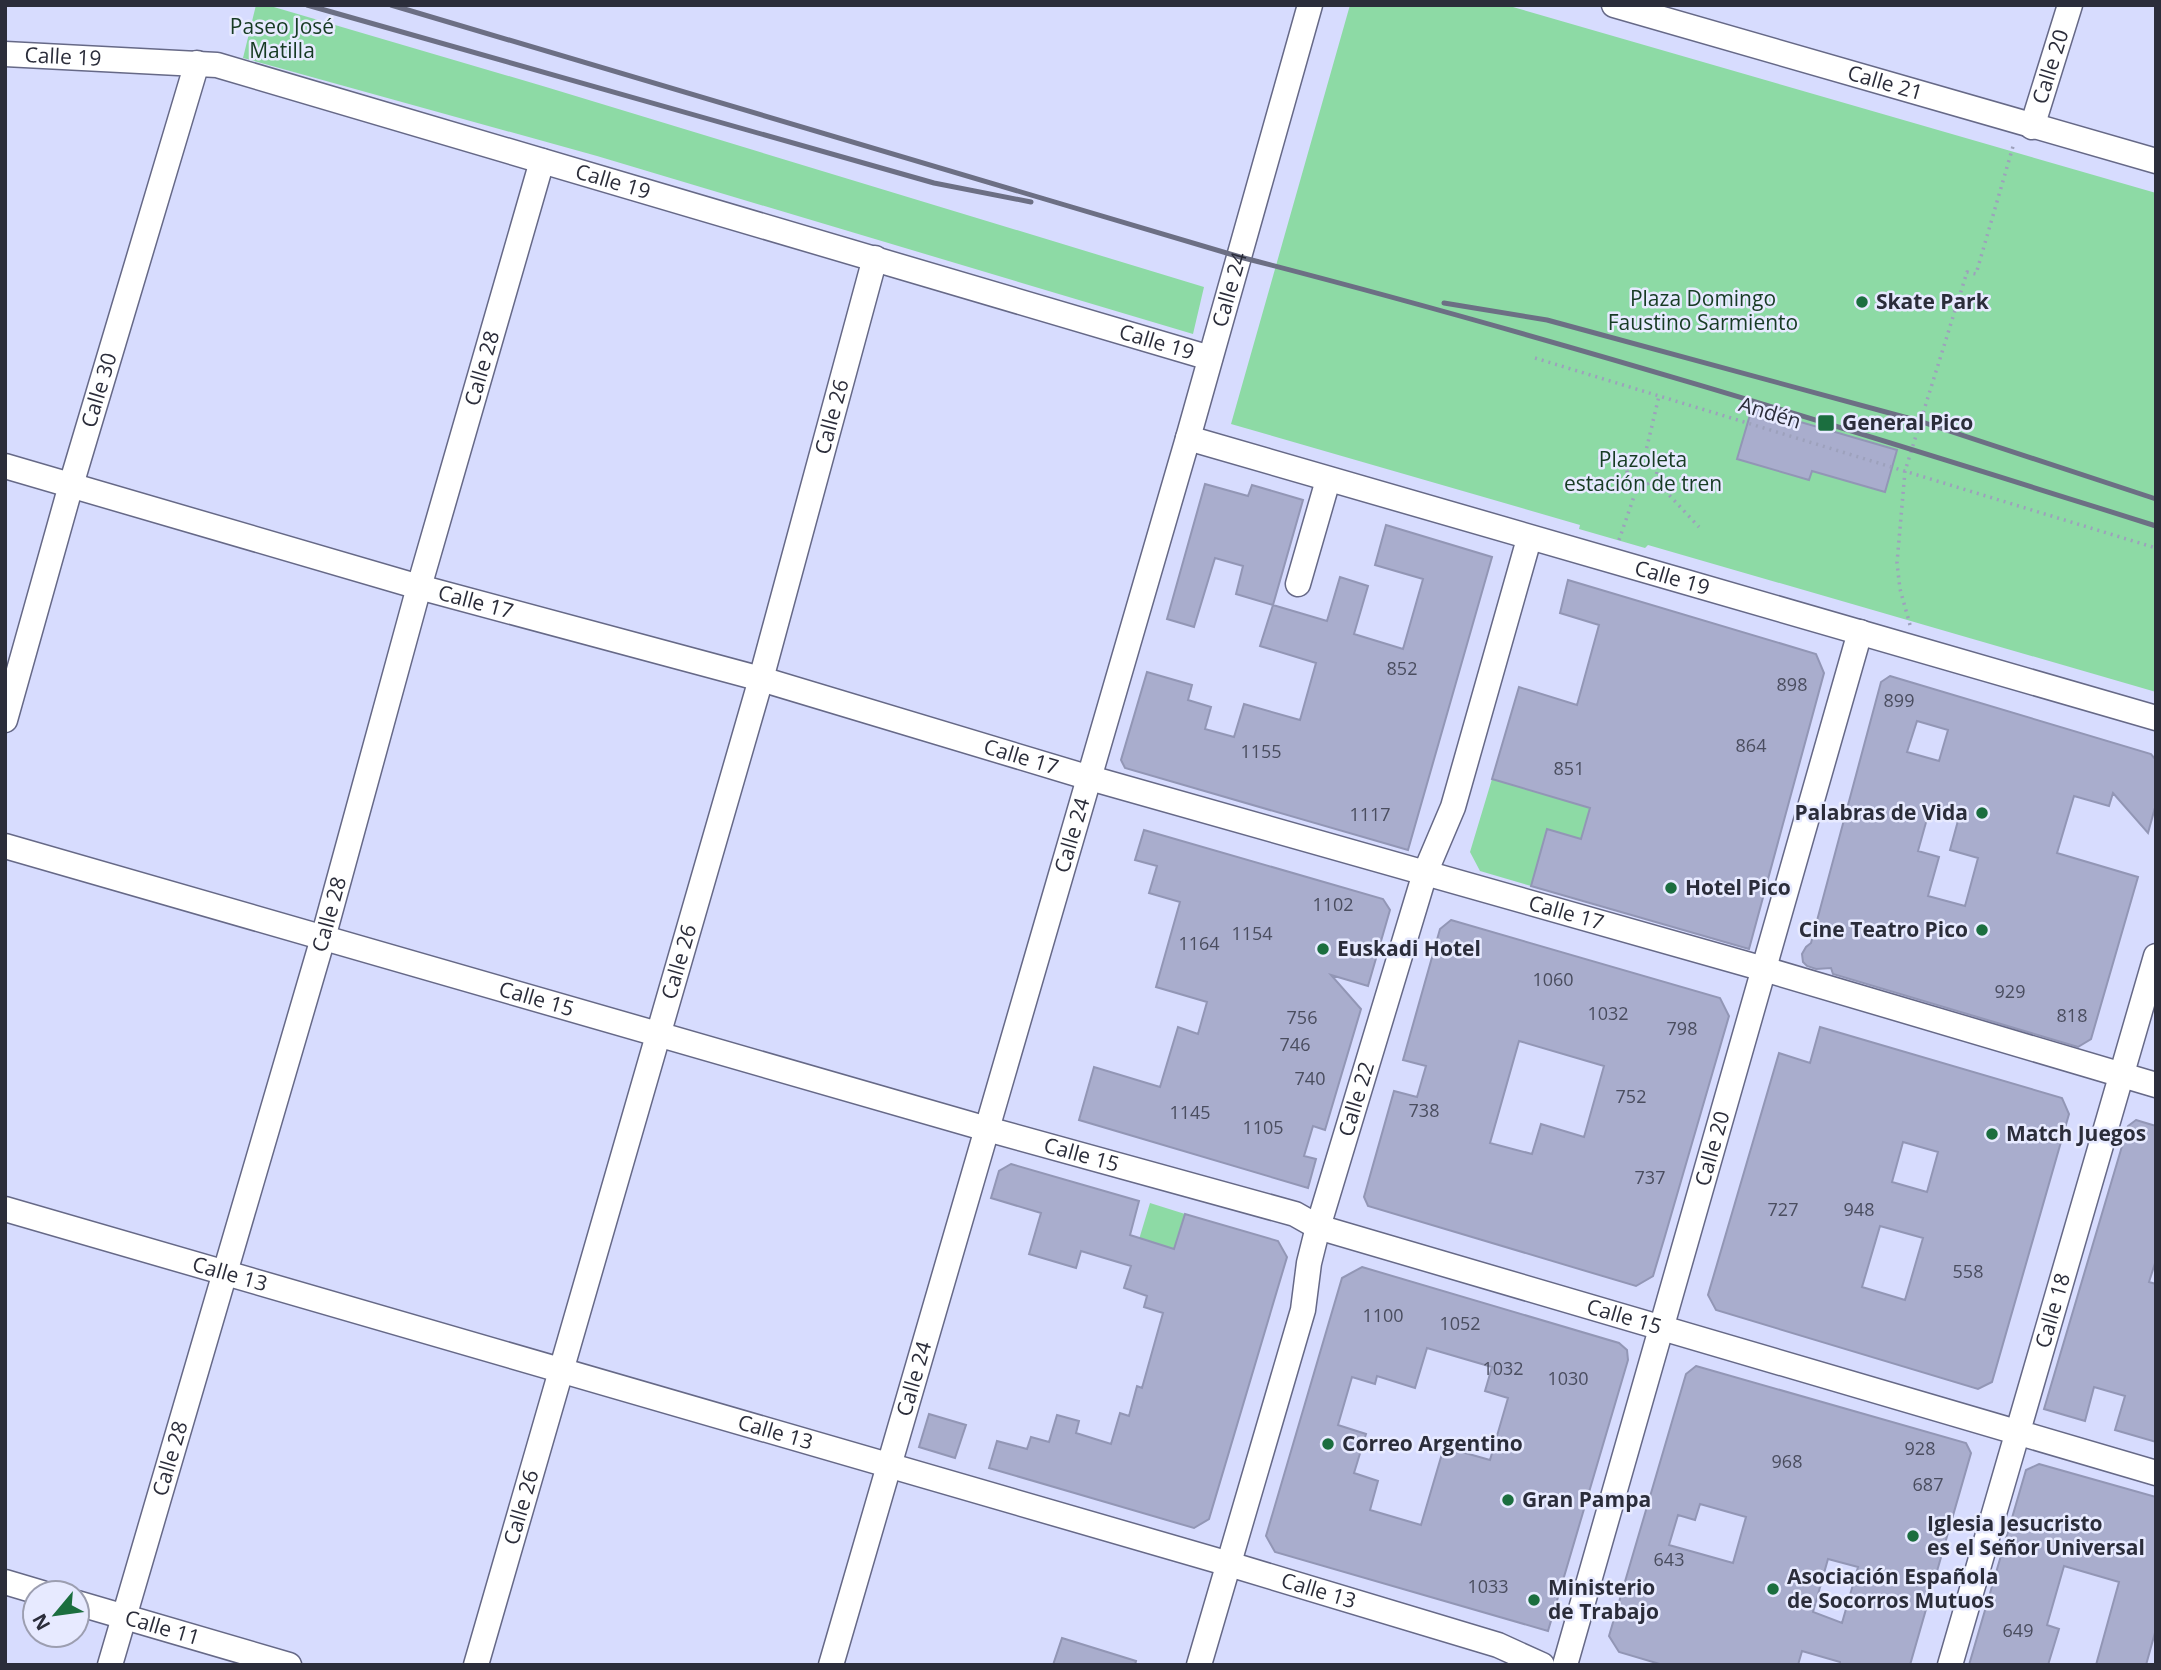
<svg xmlns="http://www.w3.org/2000/svg" width="2161" height="1670" viewBox="0 0 2161 1670" font-family="'Open Sans',sans-serif">
<rect width="100%" height="100%" fill="#d7dcfe"/>
<!-- green -->
<path fill="#8ddaa5" d="M 256,5 L 267,5 L 546,87 L 1204,287 L 1193,334 L 597,156 L 243,58 Z
M 1350,5 L 1506,5 L 2156,193 L 2156,692 L 1648,545 L 1645,548 L 1579,529 L 1580,525 L 1231,424 Z
M 1492,779 L 1590,808 L 1581,839 L 1547,829 L 1531,886 L 1480,871 L 1470,852 Z
M 1150,1203 L 1185,1214 L 1174,1249 L 1137,1246 Z"/>
<!-- building -->
<path fill="#a9adcd" stroke="#9296b5" stroke-width="2" fill-rule="evenodd" d="M 1752,408 L 1897,450 L 1885,492 L 1812,471 L 1809,480 L 1737,459 Z
M 1205,484 L 1248,496 L 1252,485 L 1303,500 L 1273,605 L 1236,594 L 1243,566 L 1215,558 L 1194,627 L 1167,619 Z
M 1386,525 L 1492,557 L 1408,850 L 1125,768 L 1121,760 L 1147,672 L 1192,685 L 1188,700 L 1211,707 L 1205,729 L 1234,737 L 1244,704 L 1300,720 L 1316,663 L 1260,646 L 1273,605 L 1327,621 L 1340,577 L 1368,586 L 1354,634 L 1403,649 L 1423,579 L 1375,565 Z
M 1568,580 L 1816,654 L 1824,673 L 1749,949 L 1531,886 L 1547,829 L 1581,839 L 1590,808 L 1492,779 L 1519,687 L 1577,705 L 1599,625 L 1560,613 Z
M 1890,676 L 2151,754 L 2156,760 L 2156,804 L 2148,833 L 2113,793 L 2109,806 L 2074,796 L 2057,853 L 2138,877 L 2091,1039 L 2078,1047 L 1833,974 L 1831,968 L 1816,969 L 1807,966 L 1803,962 L 1802,954 L 1806,947 L 1811,943 L 1881,682 ZM 1917,721 L 1948,730 L 1939,761 L 1907,752 ZM 1930,808 L 1959,817 L 1950,850 L 1978,858 L 1965,906 L 1928,896 L 1939,857 L 1918,851 Z
M 1144,830 L 1383,899 L 1390,910 L 1368,986 L 1331,975 L 1361,1009 L 1325,1130 L 1313,1126 L 1304,1156 L 1316,1159 L 1308,1188 L 1079,1120 L 1094,1067 L 1160,1087 L 1178,1027 L 1198,1034 L 1207,1002 L 1156,987 L 1180,902 L 1149,893 L 1157,866 L 1135,860 Z
M 1451,920 L 1720,998 L 1729,1016 L 1665,1236 L 1653,1276 L 1636,1286 L 1368,1206 L 1364,1197 L 1394,1091 L 1417,1097 L 1426,1066 L 1403,1060 L 1440,929 ZM 1519,1041 L 1604,1066 L 1584,1137 L 1541,1124 L 1532,1154 L 1490,1143 Z
M 1820,1027 L 2062,1098 L 2069,1114 L 1992,1382 L 1978,1389 L 1716,1310 L 1708,1295 L 1779,1053 L 1810,1063 ZM 1903,1142 L 1938,1152 L 1927,1192 L 1892,1182 ZM 1880,1226 L 1923,1238 L 1905,1300 L 1862,1287 Z
M 2136,1120 L 2156,1126 L 2156,1260 L 2149,1282 L 2156,1284 L 2156,1442 L 2115,1430 L 2125,1396 L 2094,1387 L 2085,1421 L 2044,1409 L 2128,1126 Z
M 1011,1164 L 1139,1201 L 1130,1235 L 1174,1249 L 1185,1214 L 1278,1241 L 1287,1257 L 1209,1519 L 1194,1528 L 989,1468 L 997,1441 L 1027,1449 L 1031,1437 L 1049,1442 L 1057,1415 L 1079,1421 L 1076,1433 L 1111,1444 L 1120,1413 L 1129,1416 L 1137,1386 L 1142,1388 L 1163,1313 L 1144,1307 L 1147,1296 L 1124,1288 L 1131,1266 L 1081,1251 L 1076,1268 L 1029,1254 L 1041,1213 L 991,1198 L 999,1171 Z
M 1362,1267 L 1619,1343 L 1627,1350 L 1628,1360 L 1548,1631 L 1275,1552 L 1266,1536 L 1342,1278 ZM 1427,1348 L 1492,1367 L 1485,1391 L 1508,1398 L 1490,1460 L 1444,1447 L 1421,1525 L 1370,1510 L 1378,1481 L 1354,1473 L 1366,1434 L 1338,1425 L 1352,1377 L 1375,1384 L 1377,1376 L 1415,1388 Z
M 1696,1366 L 1966,1443 L 1971,1453 L 1910,1665 L 1840,1665 L 1840,1662 L 1802,1651 L 1798,1665 L 1663,1665 L 1619,1652 L 1609,1636 L 1686,1374 ZM 1700,1504 L 1746,1517 L 1733,1563 L 1669,1545 L 1678,1515 L 1695,1520 ZM 1828,1559 L 1858,1567 L 1842,1623 L 1813,1612 Z
M 929,1414 L 966,1425 L 955,1458 L 919,1447 Z
M 2039,1464 L 2156,1497 L 2156,1629 L 2146,1665 L 2096,1665 L 2119,1582 L 2064,1566 L 2047,1625 L 2059,1629 L 2048,1665 L 1969,1665 L 2026,1470 Z
M 1062,1638 L 1136,1661 L 1135,1665 L 1053,1665 Z"/>
<g fill="none" stroke-linecap="round" stroke-linejoin="round">
<defs>
<g id="minor">
<path id="s1" d="M 1614,5 L 2156,161"/>
<path id="s2" d="M 5,54 L 217,65 L 1210,358"/>
<path id="s3" d="M 2032,127 L 2070,5"/>
<path id="s4" d="M 1188,438 C 1510,533 1834,623 2156,718"/>
<path id="s5" d="M 5,466 L 419,587 L 761,679 L 1090,778 L 1764,969 L 2156,1085"/>
<path d="M 1298,584 L 1328,480"/>
<path id="s6" d="M 5,720 L 71,485 L 197,63"/>
<path id="s7" d="M 5,846 L 987,1129 L 1295,1214 L 1318,1227 L 2156,1473"/>
<path id="s8" d="M 5,1209 L 1229,1564 L 1498,1645 L 1542,1665"/>
<path d="M 5,1582 L 42,1593"/>
<path id="s9" d="M 77,1603 L 289,1665"/>
<path id="s10" d="M 110,1665 L 323,938 L 419,587 L 542,161"/>
<path id="s11" d="M 476,1665 L 761,679 L 875,258"/>
<path id="s12" d="M 831,1665 L 1188,438 L 1310,5"/>
<path id="s13" d="M 1199,1665 L 1303,1310 L 1309,1263 L 1318,1227 L 1425,873 L 1453,807 L 1529,539"/>
<path id="s14" d="M 1565,1665 L 1860,632"/>
<path id="s15" d="M 1950,1665 L 2156,956"/>
</g>
</defs>
<!-- minor casing -->
<use href="#minor" stroke="#666987" stroke-width="27"/>
<!-- path -->
<path stroke="#9da1bc" stroke-width="3.5" stroke-dasharray="2 5" stroke-linecap="butt" d="M 1535,358 L 2156,548
M 1645,455 L 1659,396
M1627 470a15 15 0 1 1 30 0a15 15 0 1 1-30 0Z
M 1598,457 L 1628,464
M 1655,480 L 1699,527
M 1619,540 L 1638,485
M 1910,625 L 1900,589 L 1897,563 L 1905,471 L 1967,272 L 1976,274 L 2014,143"/>
<!-- minor -->
<use href="#minor" stroke="#fff" stroke-width="24"/>
<!-- rail -->
<path stroke="#6c6f84" stroke-width="5" d="M 307,5 L 934,183 L 1031,202
M 391,5 L 1240,257 C 1548,336 1852,430 2156,526
M 1444,303 L 1547,320 L 1919,421 L 2156,499"/>
</g>
<!-- markers -->
<g fill="#1b6e3f" stroke="#e7eaff" stroke-width="2.5">
<circle cx="1862" cy="302" r="7"/>
<rect x="1817" y="414" width="18" height="18" rx="3.5"/>
<circle cx="1982" cy="813" r="7"/>
<circle cx="1671" cy="888" r="7"/>
<circle cx="1982" cy="930" r="7"/>
<circle cx="1323" cy="949" r="7"/>
<circle cx="1992" cy="1134" r="7"/>
<circle cx="1328" cy="1444" r="7"/>
<circle cx="1508" cy="1500" r="7"/>
<circle cx="1913" cy="1536" r="7"/>
<circle cx="1773" cy="1589" r="7"/>
<circle cx="1534" cy="1600" r="7"/>
</g>
<g text-anchor="middle" stroke-width="5" stroke-linejoin="round" paint-order="stroke">
<!-- number labels -->
<g font-size="18" fill="#4a4d5f">
<text x="1402" y="675">852</text>
<text x="1792" y="691">898</text>
<text x="1899" y="707">899</text>
<text x="1751" y="752">864</text>
<text x="1261" y="758">1155</text>
<text x="1569" y="775">851</text>
<text x="1370" y="821">1117</text>
<text x="1333" y="911">1102</text>
<text x="1252" y="940">1154</text>
<text x="1199" y="950">1164</text>
<text x="1553" y="986">1060</text>
<text x="2010" y="998">929</text>
<text x="1608" y="1020">1032</text>
<text x="2072" y="1022">818</text>
<text x="1302" y="1024">756</text>
<text x="1682" y="1035">798</text>
<text x="1295" y="1051">746</text>
<text x="1310" y="1085">740</text>
<text x="1631" y="1103">752</text>
<text x="1424" y="1117">738</text>
<text x="1190" y="1119">1145</text>
<text x="1263" y="1134">1105</text>
<text x="1650" y="1184">737</text>
<text x="1783" y="1216">727</text>
<text x="1859" y="1216">948</text>
<text x="1968" y="1278">558</text>
<text x="1383" y="1322">1100</text>
<text x="1460" y="1330">1052</text>
<text x="1503" y="1375">1032</text>
<text x="1568" y="1385">1030</text>
<text x="1920" y="1455">928</text>
<text x="1787" y="1468">968</text>
<text x="1928" y="1491">687</text>
<text x="1669" y="1566">643</text>
<text x="1488" y="1593">1033</text>
<text x="2018" y="1637">649</text>
</g>
<!-- park labels -->
<g font-size="21" fill="#173b24" stroke="#e7eaff">
<text x="282" y="34">Paseo José<tspan x="282" dy="24">Matilla</tspan></text>
<text x="1703" y="306">Plaza Domingo<tspan x="1703" dy="24">Faustino Sarmiento</tspan></text>
<text x="1643" y="467">Plazoleta<tspan x="1643" dy="24">estación de tren</tspan></text>
</g>
<!-- street labels -->
<g font-size="21" fill="#2b2d3a" stroke="#e7eaff">
<text dy="7" stroke="none"><textPath href="#s2" startOffset="58">Calle 19</textPath></text>
<text dy="7" stroke="none"><textPath href="#s3" startOffset="63">Calle 20</textPath></text>
<text dy="7" stroke="none"><textPath href="#s1" startOffset="282">Calle 21</textPath></text>
<text dy="7" stroke="none"><textPath href="#s2" startOffset="625">Calle 19</textPath></text>
<text dy="7" stroke="none"><textPath href="#s12" startOffset="1432">Calle 24</textPath></text>
<text dy="7" stroke="none"><textPath href="#s2" startOffset="1192">Calle 19</textPath></text>
<text dy="7" stroke="none"><textPath href="#s10" startOffset="1349">Calle 28</textPath></text>
<text dy="7" stroke="none"><textPath href="#s6" startOffset="343">Calle 30</textPath></text>
<text transform="translate(1770 413) rotate(17)" y="7">Andén</text>
<text dy="7" stroke="none"><textPath href="#s11" startOffset="1298">Calle 26</textPath></text>
<text dy="7" stroke="none"><textPath href="#s4" startOffset="504">Calle 19</textPath></text>
<text dy="7" stroke="none"><textPath href="#s5" startOffset="490">Calle 17</textPath></text>
<text dy="7" stroke="none"><textPath href="#s5" startOffset="1057">Calle 17</textPath></text>
<text dy="7" stroke="none"><textPath href="#s12" startOffset="864">Calle 24</textPath></text>
<text dy="7" stroke="none"><textPath href="#s5" startOffset="1624">Calle 17</textPath></text>
<text dy="7" stroke="none"><textPath href="#s10" startOffset="782">Calle 28</textPath></text>
<text dy="7" stroke="none"><textPath href="#s11" startOffset="732">Calle 26</textPath></text>
<text dy="7" stroke="none"><textPath href="#s7" startOffset="553">Calle 15</textPath></text>
<text dy="7" stroke="none"><textPath href="#s13" startOffset="588">Calle 22</textPath></text>
<text dy="7" stroke="none"><textPath href="#s14" startOffset="537">Calle 20</textPath></text>
<text dy="7" stroke="none"><textPath href="#s7" startOffset="1120">Calle 15</textPath></text>
<text dy="7" stroke="none"><textPath href="#s8" startOffset="234">Calle 13</textPath></text>
<text dy="7" stroke="none"><textPath href="#s15" startOffset="369">Calle 18</textPath></text>
<text dy="7" stroke="none"><textPath href="#s7" startOffset="1687">Calle 15</textPath></text>
<text dy="7" stroke="none"><textPath href="#s12" startOffset="298">Calle 24</textPath></text>
<text dy="7" stroke="none"><textPath href="#s8" startOffset="802">Calle 13</textPath></text>
<text dy="7" stroke="none"><textPath href="#s10" startOffset="215">Calle 28</textPath></text>
<text dy="7" stroke="none"><textPath href="#s11" startOffset="164">Calle 26</textPath></text>
<text dy="7" stroke="none"><textPath href="#s8" startOffset="1368">Calle 13</textPath></text>
<text dy="7" stroke="none"><textPath href="#s9" startOffset="89">Calle 11</textPath></text>
</g>
<!-- poi labels -->
<g font-size="21" font-weight="bold" fill="#2b2d3a" stroke="#e7eaff" text-anchor="start">
<text x="1876" y="309">Skate Park</text>
<text x="1842" y="430">General Pico</text>
<text x="1968" y="820" text-anchor="end">Palabras de Vida</text>
<text x="1685" y="895">Hotel Pico</text>
<text x="1968" y="937" text-anchor="end">Cine Teatro Pico</text>
<text x="1337" y="956">Euskadi Hotel</text>
<text x="2006" y="1141">Match Juegos</text>
<text x="1342" y="1451">Correo Argentino</text>
<text x="1522" y="1507">Gran Pampa</text>
<text x="1927" y="1531">Iglesia Jesucristo<tspan x="1927" dy="24">es el Señor Universal</tspan></text>
<text x="1787" y="1584">Asociación Española<tspan x="1787" dy="24">de Socorros Mutuos</tspan></text>
<text x="1548" y="1595">Ministerio<tspan x="1548" dy="24">de Trabajo</tspan></text>
</g>
</g>
<!-- border -->
<rect width="2161" height="1670" fill="none" stroke="#2b2d3a" stroke-width="14"/>
<!-- north arrow -->
<g transform="translate(56 1614) rotate(241)"><circle r="33" fill="#e7eaff" stroke="#9c9eb0" stroke-width="2"/>
<path d="M0-5L12 26L0 18L-12 26Z" fill="#1b6e3f"/>
<text y="-10" font-size="19" font-weight="bold" text-anchor="middle" fill="#2b2d3a">N</text>
</g>
</svg>
